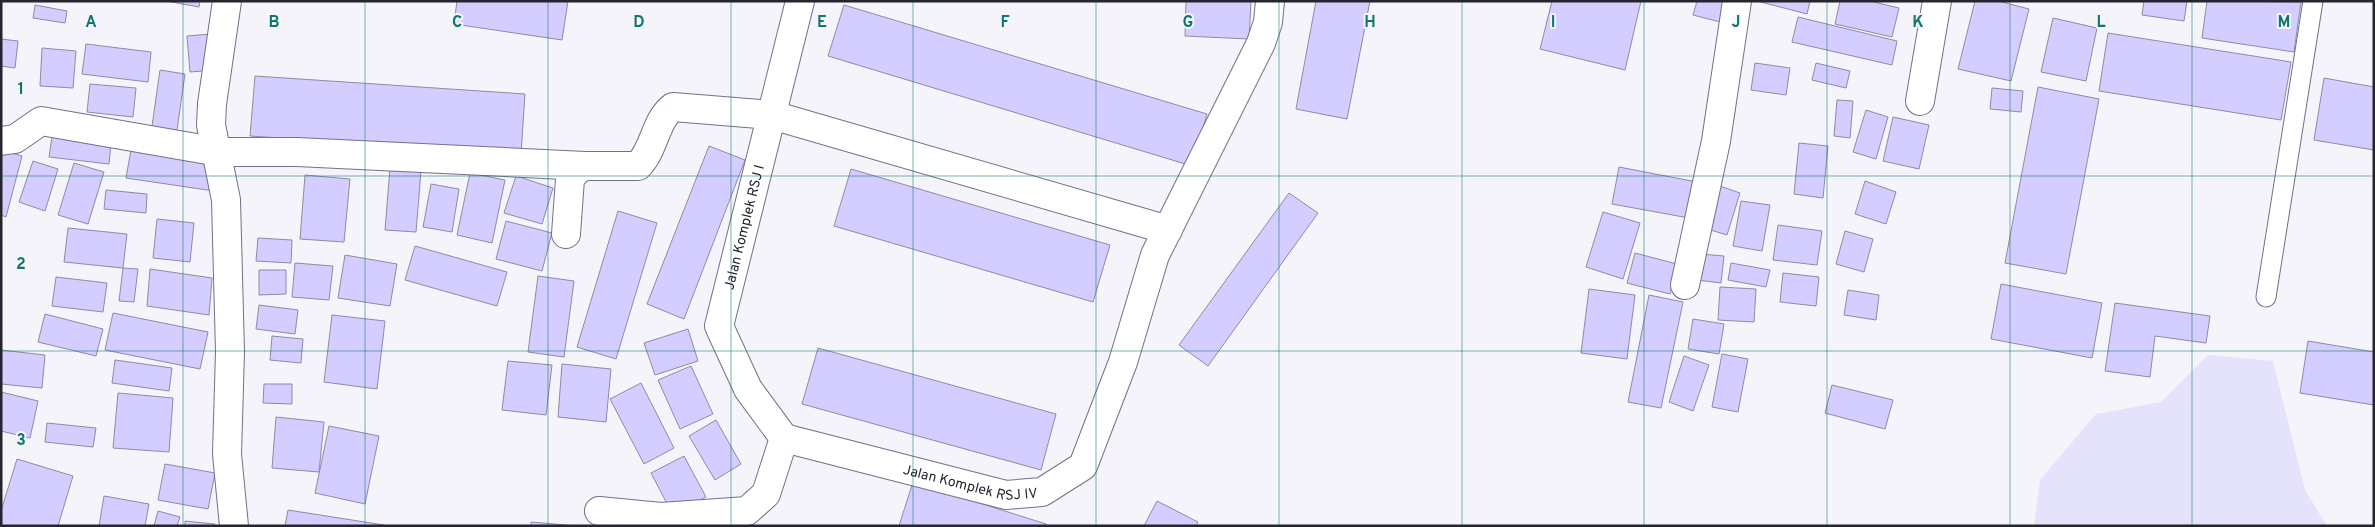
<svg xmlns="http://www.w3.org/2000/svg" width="2375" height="527" viewBox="0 0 2375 527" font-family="Overpass,sans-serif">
<rect width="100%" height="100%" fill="#f5f4fa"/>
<!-- green -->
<path fill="#e5e2fc" d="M 2208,355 L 2273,361 L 2305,490 L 2327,526 L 2034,526 L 2040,480 L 2096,414 L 2161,402 Z"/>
<!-- building -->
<path fill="#d4cdff" stroke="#8e8aa6" d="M 166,1 L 200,1 L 199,7 Z
M 457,1 L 568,1 L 562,40 L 454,24 Z
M 1186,1 L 1251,1 L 1249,39 L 1185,36 Z
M 1316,1 L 1370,1 L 1347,119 L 1296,109 Z
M 1552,1 L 1641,1 L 1625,70 L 1540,49 Z
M 1697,1 L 1734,1 L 1728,24 L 1693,15 Z
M 1757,1 L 1810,1 L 1807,14 Z
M 1840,1 L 1870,1 L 1899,8 L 1892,37 L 1835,24 Z
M 1975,1 L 1998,1 L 2029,9 L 2011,81 L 1958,69 Z
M 2144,1 L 2187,1 L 2184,21 L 2142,15 Z
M 2207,1 L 2301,2 L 2294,52 L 2202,38 Z
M 35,5 L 67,11 L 65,23 L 33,18 Z
M 844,5 L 1207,114 L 1192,166 L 828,56 Z
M 1798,17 L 1897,41 L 1892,65 L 1792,42 Z
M 2053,18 L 2097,28 L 2086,81 L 2041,72 Z
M 2108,33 L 2291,62 L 2281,120 L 2099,91 Z
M 211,34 L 214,70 L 190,72 L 187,36 Z
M 1,39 L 18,41 L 15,68 L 1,66 Z
M 86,44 L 151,52 L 148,82 L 82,74 Z
M 42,48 L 76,51 L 73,88 L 40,86 Z
M 1755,63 L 1790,68 L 1786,95 L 1751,90 Z
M 1816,63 L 1850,71 L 1846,88 L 1812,80 Z
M 160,70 L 185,74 L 176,137 L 151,133 Z
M 255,76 L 525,94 L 521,154 L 250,136 Z
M 2324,78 L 2374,87 L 2374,150 L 2314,140 Z
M 90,84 L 136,88 L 133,117 L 87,112 Z
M 2038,87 L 2099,99 L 2066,274 L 2005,263 Z
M 1992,88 L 2023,91 L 2021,112 L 1990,109 Z
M 1837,100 L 1853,101 L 1850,138 L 1834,136 Z
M 1866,110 L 1888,117 L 1876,159 L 1853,152 Z
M 1893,117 L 1929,125 L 1919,169 L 1883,161 Z
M 52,137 L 111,143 L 109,164 L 49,157 Z
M 1799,143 L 1828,146 L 1823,198 L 1794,194 Z
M 132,144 L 219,157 L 214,191 L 126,178 Z
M 709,146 L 745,160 L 684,319 L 647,304 Z
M 1,150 L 22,156 L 6,217 L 1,215 Z
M 33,161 L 58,169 L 45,211 L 19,202 Z
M 74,163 L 104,172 L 88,224 L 58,215 Z
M 1619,167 L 1697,182 L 1689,218 L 1612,204 Z
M 390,168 L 421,171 L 416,232 L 385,230 Z
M 851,169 L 1110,245 L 1093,302 L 834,226 Z
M 470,173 L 505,180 L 492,243 L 457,235 Z
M 305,175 L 350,179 L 344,242 L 300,239 Z
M 516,176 L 553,188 L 542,224 L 504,213 Z
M 1865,181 L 1896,192 L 1886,224 L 1855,214 Z
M 431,184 L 459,189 L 452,232 L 423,227 Z
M 1717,185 L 1740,193 L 1727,235 L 1704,228 Z
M 106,190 L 147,194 L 146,213 L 104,209 Z
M 1289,193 L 1318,213 L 1208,366 L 1179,345 Z
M 1741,201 L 1770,205 L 1762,251 L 1733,246 Z
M 618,211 L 657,223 L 616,359 L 577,347 Z
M 1603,212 L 1640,223 L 1623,279 L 1586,267 Z
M 157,219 L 194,223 L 190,262 L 153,258 Z
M 506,221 L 552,233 L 542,271 L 496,259 Z
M 1778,225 L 1822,231 L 1817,265 L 1773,260 Z
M 68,228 L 127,234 L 123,268 L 64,262 Z
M 1845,231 L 1873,239 L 1864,272 L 1836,264 Z
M 258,238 L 292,240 L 291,263 L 256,261 Z
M 415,246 L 507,272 L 497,306 L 405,280 Z
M 1635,253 L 1677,264 L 1670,294 L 1627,283 Z
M 1700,254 L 1724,256 L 1721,283 L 1697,280 Z
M 345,255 L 397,264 L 390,306 L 338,298 Z
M 295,263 L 333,266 L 329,300 L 292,297 Z
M 1731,263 L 1770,270 L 1766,287 L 1728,280 Z
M 123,268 L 138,269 L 134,302 L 119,301 Z
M 150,269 L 212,278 L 209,315 L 147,306 Z
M 259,270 L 286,270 L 286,294 L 259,295 Z
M 1783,273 L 1819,277 L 1816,306 L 1780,302 Z
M 538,276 L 574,281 L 564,357 L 528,352 Z
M 56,277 L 107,283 L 103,312 L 52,306 Z
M 2001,284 L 2102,303 L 2092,358 L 1991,339 Z
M 1720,287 L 1756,289 L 1754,322 L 1718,320 Z
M 1589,289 L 1635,295 L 1627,359 L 1581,353 Z
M 1848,290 L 1879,295 L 1876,320 L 1844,315 Z
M 1649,295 L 1683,302 L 1661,408 L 1628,402 Z
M 2115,303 L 2210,316 L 2206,343 L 2155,336 L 2150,377 L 2105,371 Z
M 259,305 L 298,310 L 295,334 L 256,329 Z
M 113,313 L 208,332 L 200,369 L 105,350 Z
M 45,314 L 103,329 L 96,356 L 38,342 Z
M 332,315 L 385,321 L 377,389 L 324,382 Z
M 1693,319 L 1724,324 L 1719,354 L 1688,349 Z
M 688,329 L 698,361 L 655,375 L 644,343 Z
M 272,336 L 303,339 L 301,363 L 270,360 Z
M 2308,341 L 2374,352 L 2374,405 L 2300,393 Z
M 818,348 L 1056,414 L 1041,470 L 802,404 Z
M 1,350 L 45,355 L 42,388 L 1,384 Z
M 1722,354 L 1748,359 L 1738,412 L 1712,407 Z
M 1684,356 L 1709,365 L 1693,411 L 1669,402 Z
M 115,360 L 172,368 L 169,391 L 112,383 Z
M 508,361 L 552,365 L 546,415 L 502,410 Z
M 562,364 L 611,369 L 606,422 L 558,417 Z
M 691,366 L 713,414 L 680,429 L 658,380 Z
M 641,383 L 674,448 L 644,464 L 610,399 Z
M 264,384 L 292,384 L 292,404 L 263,403 Z
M 1832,385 L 1893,400 L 1885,429 L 1825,413 Z
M 1,392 L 38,401 L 30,438 L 1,431 Z
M 118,393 L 173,398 L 169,452 L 113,448 Z
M 276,417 L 324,422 L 319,472 L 272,468 Z
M 716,420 L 741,464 L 715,480 L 689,436 Z
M 47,423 L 96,428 L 93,447 L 45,442 Z
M 329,426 L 379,436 L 365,504 L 315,493 Z
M 684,456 L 706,497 L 673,515 L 651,473 Z
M 17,459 L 73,476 L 58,526 L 1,526 L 1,511 Z
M 165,464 L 215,473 L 208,509 L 158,500 Z
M 913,482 L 1046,524 L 1045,526 L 899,526 Z
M 104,496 L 149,504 L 145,526 L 99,526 Z
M 1157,501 L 1198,522 L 1196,526 L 1144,526 Z
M 288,510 L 384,525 L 384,526 L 285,526 Z
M 158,511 L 180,517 L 177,526 L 154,526 Z
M 185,521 L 215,524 L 214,526 L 185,526 Z
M 531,522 L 577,526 L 531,526 Z"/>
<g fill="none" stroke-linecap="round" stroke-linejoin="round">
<defs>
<path id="lane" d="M 2266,297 L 2313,1"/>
<g id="street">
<path d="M 227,1 L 212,104 L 211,125 L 226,200 L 230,352 L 227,454 L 234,526"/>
<path d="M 1920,101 L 1937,1"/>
<path d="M 1,141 L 15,139 L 41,121 L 219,152 L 297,152 L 585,166"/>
<path d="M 566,234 L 570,179 L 577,170 L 585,166 L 638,166 C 655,149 655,120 673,107 L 772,115 L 1168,230"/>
<path d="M 1685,285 L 1716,141 L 1737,1"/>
<path id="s1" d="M 784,438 L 1006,495 L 1042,492 L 1083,466 L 1123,362 L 1155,255 L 1261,43 L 1268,22 L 1270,1"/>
<path id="s2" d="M 784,438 L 748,389 L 719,326 L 800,1"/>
<path d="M 599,511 L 661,517 L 747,511 L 766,494 L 784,438"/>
</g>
</defs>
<!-- lane casing -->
<use href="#lane" stroke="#73708a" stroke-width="21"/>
<!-- street casing -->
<use href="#street" stroke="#73708a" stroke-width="30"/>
<!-- lane -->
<use href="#lane" stroke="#fff" stroke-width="19"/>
<!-- street -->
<use href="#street" stroke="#fff" stroke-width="28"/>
</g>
<!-- grid -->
<path fill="none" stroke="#0f766e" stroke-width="1" stroke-opacity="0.55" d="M 183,1 L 183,526M 365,1 L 365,526M 548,1 L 548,526M 731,1 L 731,526M 913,1 L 913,526M 1096,1 L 1096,526M 1279,1 L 1279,526M 1462,1 L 1462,526M 1644,1 L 1644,526M 1827,1 L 1827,526M 2010,1 L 2010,526M 2192,1 L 2192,526M 1,176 L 2374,176M 1,351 L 2374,351"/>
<g text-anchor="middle" stroke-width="4" stroke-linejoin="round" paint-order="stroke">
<!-- street labels -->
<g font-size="14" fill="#26242f" stroke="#f5f4fa">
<text dy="5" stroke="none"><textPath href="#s2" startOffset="232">Jalan Komplek RSJ I</textPath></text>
<text dy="5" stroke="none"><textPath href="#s1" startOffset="192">Jalan Komplek RSJ IV</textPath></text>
</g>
</g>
<g font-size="16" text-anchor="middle" font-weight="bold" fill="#0f766e" stroke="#f5f4fa" stroke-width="4" stroke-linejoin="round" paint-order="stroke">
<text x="91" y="27">A</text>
<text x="274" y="27">B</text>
<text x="457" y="27">C</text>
<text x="639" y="27">D</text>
<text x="822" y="27">E</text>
<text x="1005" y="27">F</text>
<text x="1188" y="27">G</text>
<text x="1370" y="27">H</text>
<text x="1553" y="27">I</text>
<text x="1736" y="27">J</text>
<text x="1918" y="27">K</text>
<text x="2101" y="27">L</text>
<text x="2284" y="27">M</text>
<text x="21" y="94">1</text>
<text x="21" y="269">2</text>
<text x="21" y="445">3</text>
</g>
<!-- border -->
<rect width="2375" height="527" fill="none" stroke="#26242f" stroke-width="5"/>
</svg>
